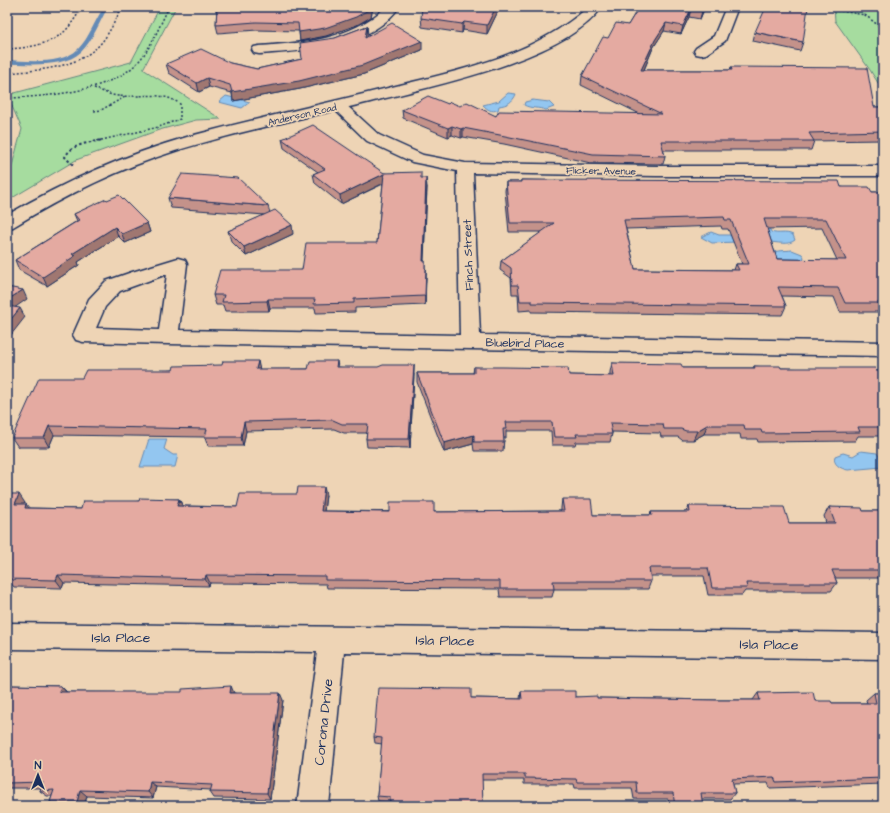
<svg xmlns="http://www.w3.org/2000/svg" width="890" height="813" viewBox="0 0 890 813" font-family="'Architects Daughter',sans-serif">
<rect width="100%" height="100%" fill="#eed4b5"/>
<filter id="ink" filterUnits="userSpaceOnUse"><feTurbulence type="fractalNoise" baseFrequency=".025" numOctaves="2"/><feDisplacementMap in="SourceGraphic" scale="8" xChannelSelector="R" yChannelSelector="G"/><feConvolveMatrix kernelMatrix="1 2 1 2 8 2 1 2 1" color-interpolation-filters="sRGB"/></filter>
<g filter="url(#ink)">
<!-- green -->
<path fill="#a6dc9f" stroke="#60867e" d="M 160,7 L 176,7 L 143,69 L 221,119 L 196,120 L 159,130 L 76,160 L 7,201 L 7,184 L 22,129 L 11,104 L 7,103 L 7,95 L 131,62 Z
M 834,7 L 883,7 L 883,91 L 870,70 L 835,21 Z"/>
<!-- water -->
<path fill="#93c6f0" stroke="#638ab6" d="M 508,93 L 516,94 C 513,102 507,105 499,106 L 498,110 C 491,112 488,110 483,105 L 499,101 Z
M 226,96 L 250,102 L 242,108 L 219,102 Z
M 533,100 L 549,102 L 554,107 L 546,110 C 538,107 531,109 524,105 L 525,102 Z
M 764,228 L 769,228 L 771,232 C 779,235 785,231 793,235 L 795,240 C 788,246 777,242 768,242 Z
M 711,232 L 719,235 L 732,235 L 737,242 L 712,243 L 701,237 Z
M 792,250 L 802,254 L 804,257 L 802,262 L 771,260 L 772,253 C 776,250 786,251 792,250 Z
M 149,439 L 167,439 L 164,449 L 173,455 L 178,455 L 175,467 L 140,467 Z
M 861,451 L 877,453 L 883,463 L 882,467 L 848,470 C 841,469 832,464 835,456 L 843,453 L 853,456 Z
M 532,802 L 598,803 L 598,806 L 533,806 Z"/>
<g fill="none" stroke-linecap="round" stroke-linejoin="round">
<!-- stream -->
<path fill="#638ab6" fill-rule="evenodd" d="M 104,7 L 108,7 C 100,21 93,40 81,52 C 64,68 29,64 7,64 L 7,60 C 28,61 62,65 78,49 C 89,38 95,20 104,7 Z"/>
<defs>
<path id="street" d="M 386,7 L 399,7 C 371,48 304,51 259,54 L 254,53 L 252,50 L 254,47 L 259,46 C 305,43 350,40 386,7 Z
M 726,7 L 738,7 L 725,41 L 706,54 L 701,55 L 696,54 L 694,51 L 696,48 L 714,36 Z
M 339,101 L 344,103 L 379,135 L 423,155 L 465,163 L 656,166 L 883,166 L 882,176 L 656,176 L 473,173 L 480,335 L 883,342 L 883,356 L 168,344 L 83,342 L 76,340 L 73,335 L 89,299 L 106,281 L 132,272 L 178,258 L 185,260 L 187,264 L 179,330 L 460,335 L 457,171 L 412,162 L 367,141 L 334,109 L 331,106 L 334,103 ZM 167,274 L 159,330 L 96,328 L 105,307 L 120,291 Z
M 7,623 L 883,633 L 883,659 L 344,652 L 329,806 L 297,806 L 317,652 L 7,649 Z"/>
<path id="secondary" d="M 588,7 L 602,7 C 566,59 430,87 370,102 C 305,118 239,131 175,151 C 118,169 64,196 13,227 L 7,229 L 7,215 C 64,182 124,155 187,137 C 258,118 329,103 400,85 C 466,69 536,54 588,7 Z"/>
</defs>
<!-- street casing -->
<use href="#street" stroke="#1b2f5e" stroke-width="3"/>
<!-- secondary casing -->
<use href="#secondary" stroke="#1b2f5e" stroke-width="3"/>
<!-- path-far1 -->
<path stroke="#1b2f5e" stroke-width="1.5" stroke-dasharray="2 2" stroke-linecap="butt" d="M 864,7 L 865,15 L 883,29
M 829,9 L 865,15
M 7,49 C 27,48 51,45 66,30 C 73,23 77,14 83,7
M 7,73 C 39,70 79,69 102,42 C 110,32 116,19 122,7
M 94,88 C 102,91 109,95 118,96 C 140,98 161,90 180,104 L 180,119 L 159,127 L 97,141
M 7,98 C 44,97 107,92 135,65 C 151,50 159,26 169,7
M 94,111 L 101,110 L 125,97"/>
<!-- path -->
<path stroke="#1b2f5e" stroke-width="2" stroke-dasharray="2.5 2.5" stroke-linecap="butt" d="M 73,165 L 65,157 C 72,144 88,143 102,140"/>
<!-- street -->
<use href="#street" fill="#eed4b5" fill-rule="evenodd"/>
<!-- secondary -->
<use href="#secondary" fill="#eed4b5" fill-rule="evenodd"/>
</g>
<!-- wall -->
<path fill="#c4928a" stroke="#1b2f5e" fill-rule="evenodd" d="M 217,7 L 373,7 L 371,17 L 357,25 L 326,36 L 300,41 L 299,31 L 257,30 L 218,33 L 216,25 Z
M 500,7 L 487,34 L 463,30 L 462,33 L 422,27 L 421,18 Z
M 639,7 L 705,7 L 700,19 L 689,17 L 681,34 L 664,31 L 653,48 L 644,70 L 730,70 L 731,67 L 874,107 L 883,107 L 883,140 L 814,141 L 811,150 L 663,150 L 665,156 L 663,164 L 591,163 L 504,144 L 463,137 L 461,138 L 452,135 L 448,137 L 403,118 L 402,110 L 448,104 L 496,116 L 640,114 L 581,85 L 582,76 L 608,38 L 628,25 Z
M 367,26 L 367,37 L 422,50 L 364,74 L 300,89 L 233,101 L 232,93 L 209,87 L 199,92 L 169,73 L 166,64 L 230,63 L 257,69 L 302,59 L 335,38 Z
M 755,32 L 803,42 L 800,51 L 753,41 Z
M 282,139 L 384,173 L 421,178 L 427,187 L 424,261 L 425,261 L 425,268 L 426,269 L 425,305 L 355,308 L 355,312 L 316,313 L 315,308 L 270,308 L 269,311 L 225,311 L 223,305 L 216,305 L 213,295 L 302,270 L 377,243 L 383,184 L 341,204 L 315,183 L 313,174 L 318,172 L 284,148 Z
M 521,180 L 841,187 L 872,192 L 883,192 L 883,312 L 840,312 L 834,297 L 782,296 L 786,306 L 782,315 L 531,312 L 531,310 L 519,311 L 518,294 L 512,294 L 511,278 L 500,270 L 501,261 L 542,232 L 509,232 L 505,191 L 506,182 L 521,182 ZM 721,226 L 722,229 L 728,229 L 742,264 L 736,264 L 734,270 L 635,269 L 626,229 ZM 822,228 L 837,260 L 777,259 L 767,229 Z
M 168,198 L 268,206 L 270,213 L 293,234 L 246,256 L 231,241 L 228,231 L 265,215 L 171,208 Z
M 107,200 L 147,223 L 150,232 L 125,243 L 118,236 L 78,262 L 79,265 L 47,286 L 19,270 L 15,260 L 77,221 L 74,214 Z
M 337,361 L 338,367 L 414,374 L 410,448 L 367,447 L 366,439 L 367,433 L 344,433 L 334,429 L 246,431 L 243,446 L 208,446 L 205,437 L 54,435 L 49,447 L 18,447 L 12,438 L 82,378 L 173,370 L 308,369 Z
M 612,363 L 683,368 L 753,368 L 754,366 L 781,368 L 883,371 L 883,436 L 858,436 L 855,441 L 758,442 L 757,439 L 741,439 L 740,434 L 704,434 L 693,440 L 682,440 L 678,437 L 661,437 L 660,433 L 612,432 L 612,434 L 610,442 L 576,442 L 575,445 L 552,445 L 551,431 L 506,431 L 506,438 L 504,438 L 503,451 L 474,451 L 473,444 L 444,452 L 417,382 L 417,373 L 473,373 L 474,367 L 569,375 L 610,376 L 610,372 Z
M 7,494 L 25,503 L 24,504 L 29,508 L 81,509 L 139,501 L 179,499 L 183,506 L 237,507 L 326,495 L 324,511 L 434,512 L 561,511 L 561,508 L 562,499 L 593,515 L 650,515 L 651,512 L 687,512 L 689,506 L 789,523 L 826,523 L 824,516 L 829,507 L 863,511 L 883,511 L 883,586 L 882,586 L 879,578 L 835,578 L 837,583 L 831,591 L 745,591 L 742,595 L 708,595 L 704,576 L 651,576 L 651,581 L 648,589 L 554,589 L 552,597 L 500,597 L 499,589 L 327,588 L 326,584 L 210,583 L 209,586 L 64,583 L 62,588 L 14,587 L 10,582 L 7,582 Z
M 7,685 L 61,686 L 67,692 L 234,693 L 283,700 L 270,799 L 214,798 L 210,792 L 211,790 L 156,787 L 153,798 L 87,796 L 84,806 L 56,806 L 50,802 L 52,796 L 47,796 L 40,791 L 41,788 L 7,788 Z
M 521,691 L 575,697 L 597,698 L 716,700 L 753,700 L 758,693 L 832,703 L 867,703 L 866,700 L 874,693 L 883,693 L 883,784 L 770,788 L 768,783 L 733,784 L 735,793 L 730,799 L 702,799 L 703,806 L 670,806 L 668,799 L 634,799 L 632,788 L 575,788 L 574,784 L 524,784 L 524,780 L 482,780 L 390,802 L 378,801 L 377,796 L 382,744 L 375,743 L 374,737 L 471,698 L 520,699 Z"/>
<!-- shaded-wall -->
<path fill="#a07771" stroke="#1b2f5e" d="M 371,7 L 373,7 L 371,17 L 357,25 L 326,36 L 300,41 L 299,32 Z
M 496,7 L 500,7 L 487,34 L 487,25 Z
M 703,7 L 705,7 L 700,19 Z
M 691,9 L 689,17 L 681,34 L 683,26 Z
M 464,22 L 463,30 L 462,33 L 462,24 Z
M 666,23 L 664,31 L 653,48 L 640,79 L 641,70 L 655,40 Z
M 367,26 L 368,35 L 365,47 L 365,38 Z
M 422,41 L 422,50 L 364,74 L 300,89 L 233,101 L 232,92 Z
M 207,78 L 209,87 L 199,92 L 197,83 Z
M 452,126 L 452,135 L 448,137 L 448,128 Z
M 463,128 L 463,137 L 461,138 L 461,129 Z
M 384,174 L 384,183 L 341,204 L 340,195 Z
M 426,178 L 427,187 L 423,271 L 423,261 Z
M 147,223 L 150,232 L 125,243 L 122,234 Z
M 292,225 L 293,234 L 246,256 L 244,247 Z
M 115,227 L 118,236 L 78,262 L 79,265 L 47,286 L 43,277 L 72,254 Z
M 426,269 L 426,278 L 425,305 L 425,296 Z
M 23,290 L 27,299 L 7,313 L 7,300 Z
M 268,299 L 270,308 L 269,311 L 267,301 Z
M 20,308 L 25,317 L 7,340 L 7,324 Z
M 258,361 L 260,370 L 256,369 Z
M 414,365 L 414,374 L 410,448 L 409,439 Z
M 244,422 L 246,431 L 243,446 L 241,437 Z
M 707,425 L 704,434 L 693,440 L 697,431 Z
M 49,426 L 54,435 L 49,447 L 44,438 Z
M 474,435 L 473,444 L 444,452 L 444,443 Z
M 324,487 L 326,495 L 323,519 L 321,511 Z
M 19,494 L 25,503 L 21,512 L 15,504 Z
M 179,499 L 183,507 L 177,506 Z
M 26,504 L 33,513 L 25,508 Z
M 58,575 L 64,583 L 62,588 L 56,580 Z
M 206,575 L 210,583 L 209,586 L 205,579 Z
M 61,686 L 67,693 L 59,692 Z
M 231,686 L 234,693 L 230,693 Z
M 280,693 L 283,700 L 270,799 L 267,793 Z
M 150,782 L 156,787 L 153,798 L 148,792 Z
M 80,790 L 87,796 L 84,806 L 82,806 L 77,802 Z"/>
<!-- building -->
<path fill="#e4aaa1" stroke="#1b2f5e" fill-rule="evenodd" d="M 217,7 L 371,7 L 370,9 L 356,17 L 325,28 L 299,32 L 298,23 L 256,22 L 216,25 Z
M 422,7 L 496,7 L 487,25 L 464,22 L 462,24 L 421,18 Z
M 639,7 L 703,7 L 702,11 L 691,9 L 683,26 L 666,23 L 655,40 L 641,70 L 732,70 L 731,67 L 867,68 L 874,107 L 883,107 L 883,131 L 809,133 L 814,141 L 661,141 L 665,156 L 593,154 L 505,136 L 463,128 L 461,129 L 452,126 L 448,128 L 402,110 L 428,96 L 448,104 L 450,102 L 460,106 L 467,102 L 496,116 L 499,111 L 662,114 L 582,76 L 603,37 L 608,38 L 616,23 L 628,25 Z
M 766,7 L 808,7 L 803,42 L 755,32 Z
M 392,23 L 422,41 L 363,65 L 299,81 L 232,92 L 230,85 L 207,78 L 197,83 L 166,64 L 201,49 L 230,63 L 257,69 L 302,59 L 300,43 L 335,38 L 367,26 L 365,38 Z
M 313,125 L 384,173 L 421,172 L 421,178 L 426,178 L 423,261 L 425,261 L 425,268 L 426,269 L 425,296 L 354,299 L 354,303 L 314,304 L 315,299 L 268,299 L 267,301 L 222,302 L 224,295 L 213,295 L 220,270 L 302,270 L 306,243 L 377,243 L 384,174 L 340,195 L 313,174 L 325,169 L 282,139 Z
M 182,174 L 238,178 L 268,206 L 168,198 Z
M 521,180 L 839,181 L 841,187 L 869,187 L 872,192 L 883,192 L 883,303 L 845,303 L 838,288 L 778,287 L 786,306 L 532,303 L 532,301 L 520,301 L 518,285 L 512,285 L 511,268 L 501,261 L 554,223 L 510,223 L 506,182 L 521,182 ZM 724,217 L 725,220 L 731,220 L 749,264 L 736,264 L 739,270 L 635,269 L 624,220 ZM 764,219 L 826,219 L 846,260 L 777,259 Z
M 119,195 L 147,223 L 122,234 L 115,227 L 72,254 L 75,256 L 43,277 L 15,260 L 79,220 L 74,214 L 106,199 L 107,200 Z
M 275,210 L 292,225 L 244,247 L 228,231 Z
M 7,287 L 23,290 L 7,300 Z
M 7,306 L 20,308 L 7,324 Z
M 223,361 L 258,361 L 256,369 L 308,369 L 310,361 L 337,361 L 336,367 L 378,367 L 383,365 L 414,365 L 409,439 L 366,439 L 368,424 L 342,424 L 333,420 L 244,422 L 241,437 L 205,437 L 207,429 L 49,426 L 44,438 L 12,438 L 39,378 L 82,378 L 86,370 L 173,370 L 174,366 L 222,365 Z
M 612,363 L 681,364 L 683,368 L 755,368 L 754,366 L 780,366 L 781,368 L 875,368 L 876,371 L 883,371 L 883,427 L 858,427 L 860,432 L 762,433 L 761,430 L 745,430 L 744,425 L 707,425 L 697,431 L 686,431 L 681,429 L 664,429 L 663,424 L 610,423 L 612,434 L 576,434 L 577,437 L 554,437 L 552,422 L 506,422 L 507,429 L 503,429 L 504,442 L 474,442 L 474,435 L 444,443 L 417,373 L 474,373 L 474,367 L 503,367 L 568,368 L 569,375 L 614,376 Z
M 298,487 L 324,487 L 321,511 L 390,512 L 390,502 L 434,502 L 434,512 L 564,511 L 562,499 L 591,499 L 593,515 L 652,515 L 651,512 L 690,512 L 689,506 L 784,507 L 789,523 L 835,523 L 829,507 L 862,508 L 863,511 L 883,511 L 883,570 L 832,570 L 837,583 L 746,583 L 747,588 L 712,588 L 708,568 L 649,568 L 651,581 L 553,581 L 554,589 L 500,589 L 500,581 L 325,580 L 325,576 L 206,575 L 205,579 L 58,575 L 56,580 L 7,579 L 9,574 L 7,574 L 7,494 L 19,494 L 15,504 L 26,504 L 25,508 L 81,509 L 83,501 L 139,501 L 140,498 L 179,499 L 177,506 L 237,507 L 240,494 L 297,494 Z
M 7,685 L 61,686 L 59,692 L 182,692 L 182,689 L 231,686 L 230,693 L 280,693 L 267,793 L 210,792 L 212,785 L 150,782 L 148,792 L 80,790 L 77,802 L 50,802 L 54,790 L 40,791 L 43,782 L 7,783 Z
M 378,688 L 471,689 L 471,698 L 522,699 L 521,691 L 575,691 L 575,697 L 597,696 L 597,698 L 716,700 L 760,700 L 758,693 L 813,692 L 815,701 L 831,701 L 832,703 L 876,703 L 874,693 L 883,693 L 883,778 L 776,782 L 774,777 L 732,779 L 735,793 L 701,793 L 703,806 L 675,806 L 673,793 L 637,793 L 636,782 L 577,782 L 576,779 L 525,778 L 525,774 L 482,774 L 483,806 L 390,806 L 390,797 L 377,796 L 382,738 L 374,737 Z"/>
</g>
<g text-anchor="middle" stroke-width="3.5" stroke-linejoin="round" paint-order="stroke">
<!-- far-street labels -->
<g font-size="10" fill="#1b2f5e" stroke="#eed4b5">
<text transform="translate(302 114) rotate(-13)" y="4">Anderson Road</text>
<text transform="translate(601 170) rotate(1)" y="4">Flicker Avenue</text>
</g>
<!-- street labels -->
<g font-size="12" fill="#1b2f5e" stroke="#eed4b5">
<text transform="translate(468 255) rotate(-92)" y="4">Finch Street</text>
<text transform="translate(525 343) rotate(1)" y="4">Bluebird Place</text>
</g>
<!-- near-street labels -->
<g font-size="14" fill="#1b2f5e" stroke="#eed4b5">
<text x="121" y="642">Isla Place</text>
<text transform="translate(445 640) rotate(1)" y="5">Isla Place</text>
<text transform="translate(769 644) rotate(1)" y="5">Isla Place</text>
<text transform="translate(323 722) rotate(-84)" y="5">Corona Drive</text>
</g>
</g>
<!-- margin -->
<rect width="890" height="813" fill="none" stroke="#eed4b5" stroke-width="24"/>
<rect x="12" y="12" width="866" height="789" fill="none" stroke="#1b2f5e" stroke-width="1.5" filter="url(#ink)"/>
<!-- north arrow -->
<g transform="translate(38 775)" stroke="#eed4b5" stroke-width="3" paint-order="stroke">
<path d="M0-3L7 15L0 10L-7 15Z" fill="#1b2f5e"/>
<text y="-6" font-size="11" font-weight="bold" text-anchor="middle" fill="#1b2f5e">N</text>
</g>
</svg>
